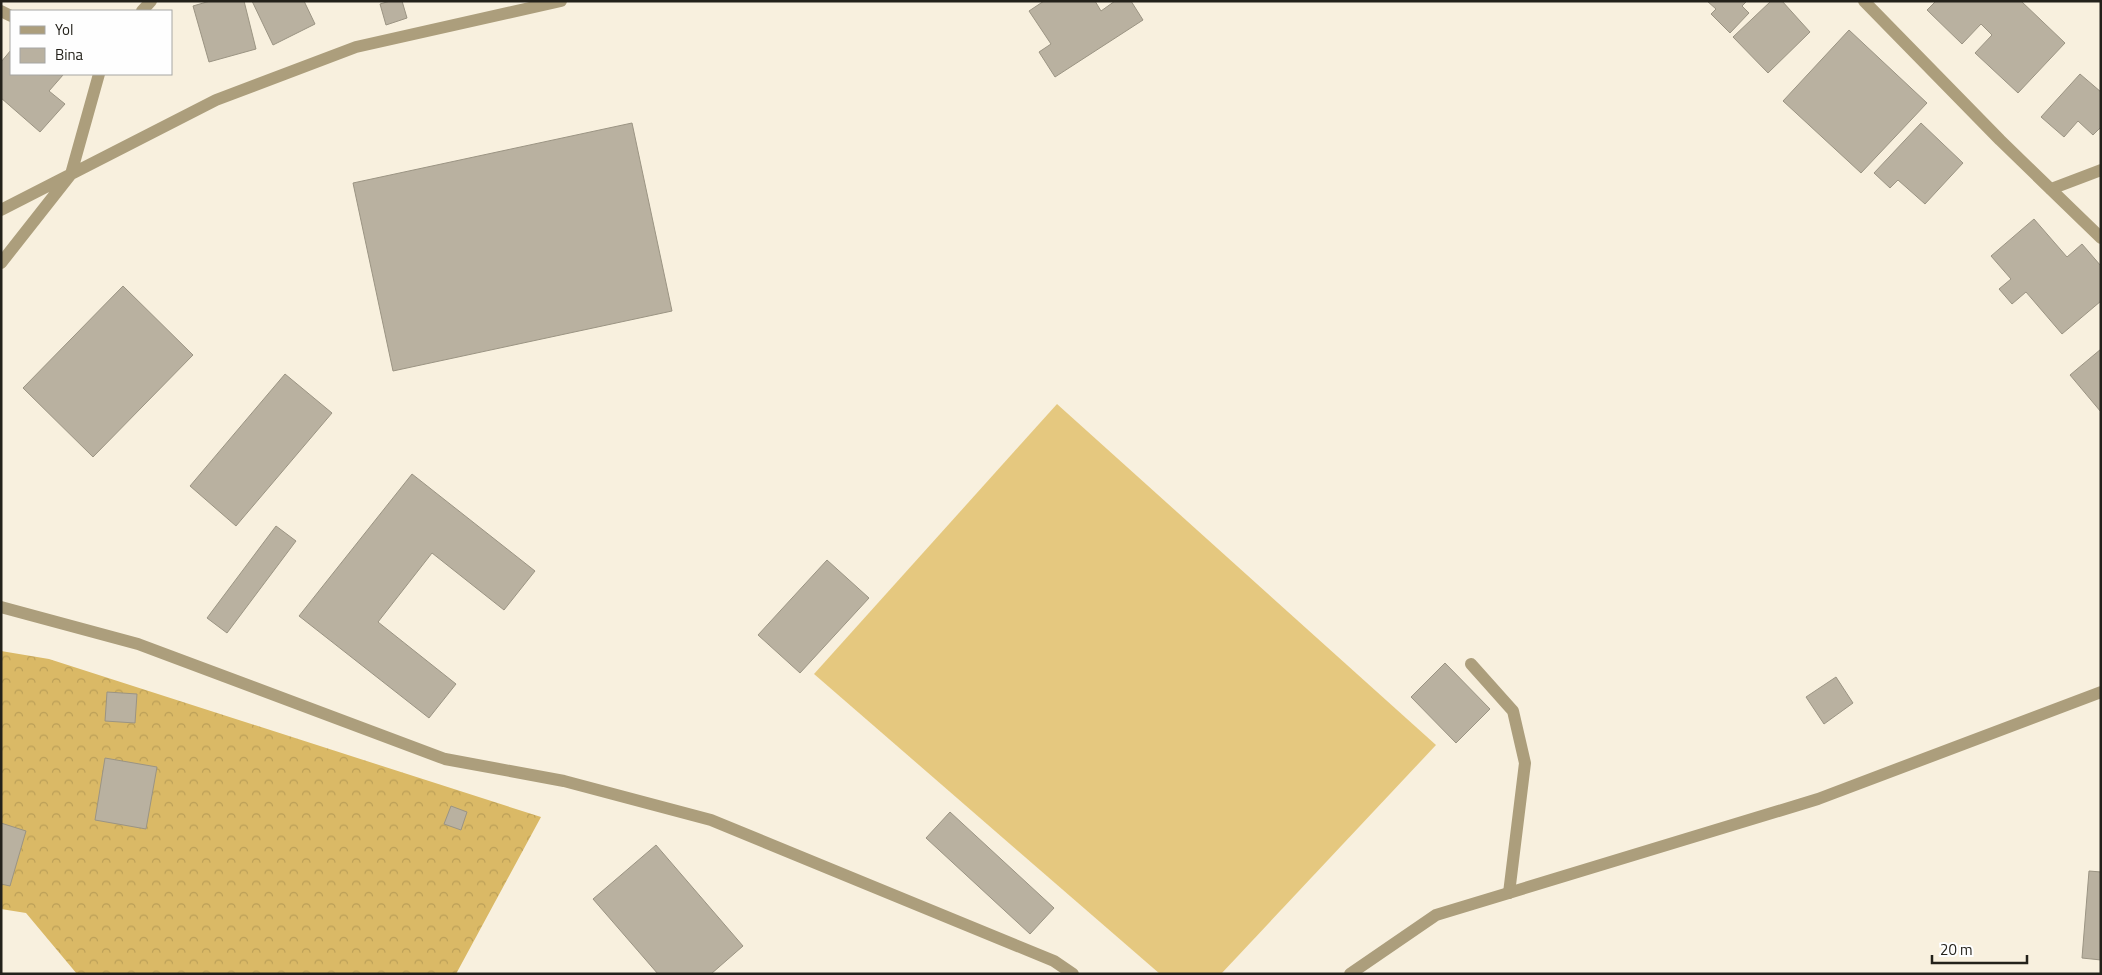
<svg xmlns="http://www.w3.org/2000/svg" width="2102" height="975" viewBox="0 0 2102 975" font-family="'Titillium Web',sans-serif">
<defs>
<pattern id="forest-crowns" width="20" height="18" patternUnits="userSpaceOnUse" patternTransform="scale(1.25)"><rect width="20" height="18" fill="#dab966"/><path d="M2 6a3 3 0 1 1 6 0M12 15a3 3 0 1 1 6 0" fill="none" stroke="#bb9f58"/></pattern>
</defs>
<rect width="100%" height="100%" fill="#f8f0de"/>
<!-- forest -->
<path fill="url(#forest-crowns)" d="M 1,651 L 49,659 L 541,817 L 456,974 L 77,974 L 26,913 L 1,909 Z"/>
<!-- pitch -->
<path fill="#e5c87f" d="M 1057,404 L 1436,745 L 1221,974 L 1160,974 L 814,674 Z"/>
<!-- building -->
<path fill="#b9b1a0" stroke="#9b9483" d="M 210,1 L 244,1 L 256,49 L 209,62 L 193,6 Z
M 252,1 L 304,1 L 315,24 L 273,45 Z
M 390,1 L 402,1 L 407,18 L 386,25 L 380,4 Z
M 1044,1 L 1095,1 L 1101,11 L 1115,1 L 1131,1 L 1143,20 L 1055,77 L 1039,52 L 1051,44 L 1029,11 Z
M 1707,1 L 1747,1 L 1742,6 L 1749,13 L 1730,33 L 1711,14 L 1716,9 Z
M 1771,1 L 1782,1 L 1810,32 L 1768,73 L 1733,37 Z
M 1936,1 L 2021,1 L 2065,43 L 2018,93 L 1975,53 L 1992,35 L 1981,24 L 1962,44 L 1927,10 Z
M 1849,30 L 1927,103 L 1861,173 L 1783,101 Z
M 11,50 L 11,74 L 63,75 L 49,91 L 65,104 L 40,132 L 1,98 L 1,62 Z
M 2080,74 L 2101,92 L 2101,127 L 2093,135 L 2078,121 L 2064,137 L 2041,117 Z
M 632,123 L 672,311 L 393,371 L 353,183 Z
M 1921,123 L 1963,163 L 1925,204 L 1898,180 L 1890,188 L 1874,173 Z
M 2034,219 L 2067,257 L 2082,244 L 2101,266 L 2101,301 L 2062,334 L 2026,292 L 2012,304 L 1999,289 L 2011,279 L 1991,256 Z
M 123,286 L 193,355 L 93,457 L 23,388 Z
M 2101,349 L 2101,412 L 2070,375 Z
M 285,374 L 332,413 L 236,526 L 190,486 Z
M 412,474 L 535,571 L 504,610 L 432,553 L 378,622 L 456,684 L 429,718 L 299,616 Z
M 276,526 L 296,541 L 227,633 L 207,618 Z
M 827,560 L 869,598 L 800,673 L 758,635 Z
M 1445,663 L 1490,709 L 1456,743 L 1411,697 Z
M 1836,677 L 1853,703 L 1824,724 L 1806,697 Z
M 107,692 L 137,694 L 135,723 L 105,721 Z
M 105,758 L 157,767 L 146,829 L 95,820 Z
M 451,806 L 467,812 L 461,830 L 444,824 Z
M 950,812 L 1054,908 L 1030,934 L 926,838 Z
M 1,823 L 26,831 L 10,886 L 1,884 Z
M 656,845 L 743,946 L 711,974 L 658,974 L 593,899 Z
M 2089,871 L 2101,872 L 2101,960 L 2082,958 Z"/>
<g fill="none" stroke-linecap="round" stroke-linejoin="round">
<!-- minor -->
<path stroke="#ac9e7c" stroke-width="12" d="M 1,11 L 11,16
M 2051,189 L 2101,170
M 1471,664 L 1513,711 L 1525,763 L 1509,893"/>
<!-- tertiary -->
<path stroke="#ac9e7c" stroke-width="12" d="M 1864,1 L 2000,140 L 2101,238
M 142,11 L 151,1
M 1,210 L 216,100 L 356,47 L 561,1
M 1,263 L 71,174 L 99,74
M 1,607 L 138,644 L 445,759 L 564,781 L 711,820 L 1054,961 L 1073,974
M 1350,974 L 1436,915 L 1818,799 L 2101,692"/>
</g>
<!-- border -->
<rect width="2102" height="975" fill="none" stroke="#23211a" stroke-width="5"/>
<!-- legend -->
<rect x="10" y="10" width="162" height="65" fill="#fefefe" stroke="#a6a6a3"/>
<rect x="20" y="26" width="25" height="8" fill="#ac9e7c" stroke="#a6a6a3"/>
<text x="55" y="35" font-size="15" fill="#23211a">Yol</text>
<rect x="20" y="48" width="25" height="15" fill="#b9b1a0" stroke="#a6a6a3"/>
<text x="55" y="60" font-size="15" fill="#23211a">Bina</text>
<!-- scale -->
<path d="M1932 955v8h95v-8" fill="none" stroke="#23211a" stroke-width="2.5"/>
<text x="1940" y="955" font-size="15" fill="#23211a" stroke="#fefefe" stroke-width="4" paint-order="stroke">20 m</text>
</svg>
